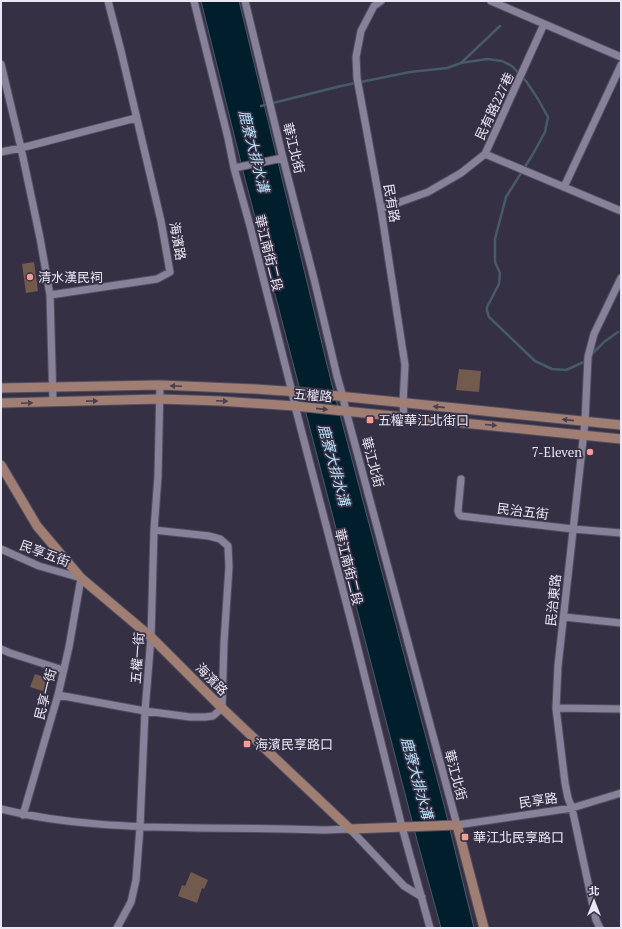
<svg xmlns="http://www.w3.org/2000/svg" width="622" height="929" viewBox="0 0 622 929" font-family="'PT Serif','Noto Sans TC',serif">
<rect width="100%" height="100%" fill="#363045"/>
<!-- water -->
<path fill="#011e2d" stroke="#475a69" d="M 201,1 L 239,1 L 331,381 L 444,805 L 474,928 L 441,928 L 417,840 L 243,171 Z"/>
<g fill="none" stroke-linecap="round" stroke-linejoin="round">
<!-- stream -->
<path stroke="#475a69" stroke-width="2.5" d="M 461,63 L 500,26
M 261,106 L 341,86 L 410,72 L 447,68 L 461,63 L 487,59 L 502,61 L 512,66 L 526,81 L 538,99 L 548,117 L 545,132 L 533,154 L 506,197 L 495,239 L 495,262 L 500,273 L 499,284 L 487,307 L 487,311 L 489,317 L 535,361 L 552,369 L 566,370 L 584,362 L 586,360
M 591,355 L 604,342 L 618,332"/>
</g>
<!-- building -->
<path fill="#725b4d" d="M 34,262 L 38,291 L 26,293 L 22,264 Z
M 459,369 L 481,371 L 479,392 L 456,390 Z
M 35,674 L 50,679 L 46,692 L 30,687 Z
M 191,872 L 208,880 L 204,889 L 202,888 L 197,903 L 178,896 L 182,885 L 185,886 Z"/>
<g fill="none" stroke-linecap="round" stroke-linejoin="round">
<defs>
<path id="street" d="M 194,1 L 228,138 L 234,168 L 250,226 L 292,392 L 295,406 L 352,625 L 402,827 L 430,928
M 245,1 L 283,158 L 314,279 L 337,376 L 343,397 L 346,411 L 457,825 L 572,808 L 621,793
M 381,1 L 374,6 L 361,31 L 356,57 L 357,78 L 381,209 L 405,365 L 403,403 L 404,417
M 491,1 L 621,57
M 1,64 L 21,148 L 40,238 L 50,295 L 53,402
M 1,152 L 21,148 L 136,118
M 485,154 L 621,211
M 234,168 L 283,158
M 564,187 L 621,65
M 381,209 L 428,192 L 461,173 L 485,154 L 544,24
M 50,295 L 157,279 L 170,272 L 161,221 L 121,51 L 108,1
M 461,479 L 458,511 L 459,514 L 461,516 L 573,529 L 621,533
M 1,549 L 39,566 L 81,578 L 69,647 L 58,695 L 23,815
M 564,617 L 621,623
M 1,649 L 10,653 L 63,670
M 58,695 L 145,711 L 190,717 L 205,717 L 213,716 L 222,708 L 224,642 L 229,567 L 228,546 L 220,539 L 209,536 L 154,530
M 556,708 L 621,709
M 1,809 C 65,825 132,827 198,828 C 241,828 283,829 326,830 L 350,829 L 404,886 L 422,897
M 117,928 L 131,902 L 136,880 L 140,827 L 145,711 L 151,637 L 154,530 L 158,476 L 160,385
M 600,928 L 596,920 L 572,808 L 568,798 L 565,783 L 556,708 L 558,666 L 585,422 L 588,357 L 594,334 L 621,278"/>
<path id="secondary" d="M 1,388 L 160,385 L 255,389 L 299,392 L 621,425
M 1,403 L 160,399 L 220,401 L 295,406 L 621,439
M 1,465 L 37,526 L 81,578 L 151,637 L 222,708 L 350,829 L 457,825 L 484,928"/>
</defs>
<!-- street casing -->
<use href="#street" stroke="#524e5f" stroke-width="9"/>
<!-- secondary casing -->
<use href="#secondary" stroke="#524e5f" stroke-width="11"/>
<!-- street -->
<use href="#street" stroke="#88819a" stroke-width="7"/>
<!-- secondary -->
<use href="#secondary" stroke="#a07e74" stroke-width="9"/>
</g>
<!-- one-way arrows -->
<defs><path id="oneway-solid" d="M-6-.8H1V-3.2L6.5 0L1 3.2V.8H-6Z"/></defs>
<g fill="#4b404e">
<use href="#oneway-solid" transform="translate(176 386) rotate(-178)"/>
<use href="#oneway-solid" transform="translate(92 401) rotate(-1)"/>
<use href="#oneway-solid" transform="translate(222 401) rotate(3)"/>
<use href="#oneway-solid" transform="translate(27 403) rotate(-2)"/>
<use href="#oneway-solid" transform="translate(439 407) rotate(-174)"/>
<use href="#oneway-solid" transform="translate(322 409) rotate(6)"/>
<use href="#oneway-solid" transform="translate(568 420) rotate(-174)"/>
<use href="#oneway-solid" transform="translate(491 425) rotate(5)"/>
</g>
<!-- markers -->
<g fill="#f59c94" stroke="#363045" stroke-width="1.5">
<circle cx="30" cy="277" r="4"/>
<rect x="366" y="416" width="8" height="8" rx="2"/>
<circle cx="590" cy="452" r="4"/>
<rect x="243" y="740" width="8" height="8" rx="2"/>
<rect x="461" y="833" width="8" height="8" rx="2"/>
</g>
<g text-anchor="middle" stroke-width="3.5" stroke-linejoin="round" paint-order="stroke">
<!-- street labels -->
<g font-size="13" fill="#eae7f4" stroke="#363045">
<text transform="translate(494 106) rotate(-65)" y="5">民有路227巷</text>
<text transform="translate(294 148) rotate(76)" y="5">華江北街</text>
<text transform="translate(392 203) rotate(80)" y="5">民有路</text>
<text transform="translate(178 241) rotate(80)" y="5">海濱路</text>
<text transform="translate(269 253) rotate(76)" y="5">華江南街二段</text>
<text transform="translate(313 395) rotate(5)" y="5">五權路</text>
<text transform="translate(373 462) rotate(75)" y="5">華江北街</text>
<text transform="translate(523 511) rotate(7)" y="5">民治五街</text>
<text transform="translate(45 553) rotate(20)" y="5">民享五街</text>
<text transform="translate(349 567) rotate(76)" y="5">華江南街二段</text>
<text transform="translate(553 600) rotate(-84)" y="5">民治東路</text>
<text transform="translate(137 658) rotate(-86)" y="5">五權一街</text>
<text transform="translate(212 679) rotate(45)" y="5">海濱路</text>
<text transform="translate(45 694) rotate(-76)" y="5">民享一街</text>
<text transform="translate(456 775) rotate(75)" y="5">華江北街</text>
<text transform="translate(538 800) rotate(-8)" y="5">民享路</text>
</g>
<!-- poi labels -->
<g font-size="13" fill="#eae7f4" stroke="#363045" text-anchor="start">
<text x="38" y="282">清水漢民祠</text>
<text x="378" y="425">五權華江北街口</text>
<text x="582" y="457" text-anchor="end">7-Eleven</text>
<text x="255" y="749">海濱民享路口</text>
<text x="473" y="842">華江北民享路口</text>
</g>
<!-- water labels -->
<g font-size="14" font-style="italic" fill="#b8e4fc" stroke="#363045">
<text transform="translate(254 151) rotate(76)" y="5">鹿寮大排水溝</text>
<text transform="translate(334 465) rotate(75)" y="5">鹿寮大排水溝</text>
<text transform="translate(417 778) rotate(75)" y="5">鹿寮大排水溝</text>
</g>
</g>
<!-- border -->
<rect width="622" height="929" fill="none" stroke="#eae7f4" stroke-width="4"/>
<!-- north arrow -->
<g transform="translate(594 901)" stroke="#363045" stroke-width="3" paint-order="stroke">
<path d="M0-3L7 15L0 10L-7 15Z" fill="#eae7f4"/>
<text y="-6" font-size="11" font-weight="bold" text-anchor="middle" fill="#eae7f4">北</text>
</g>
</svg>
